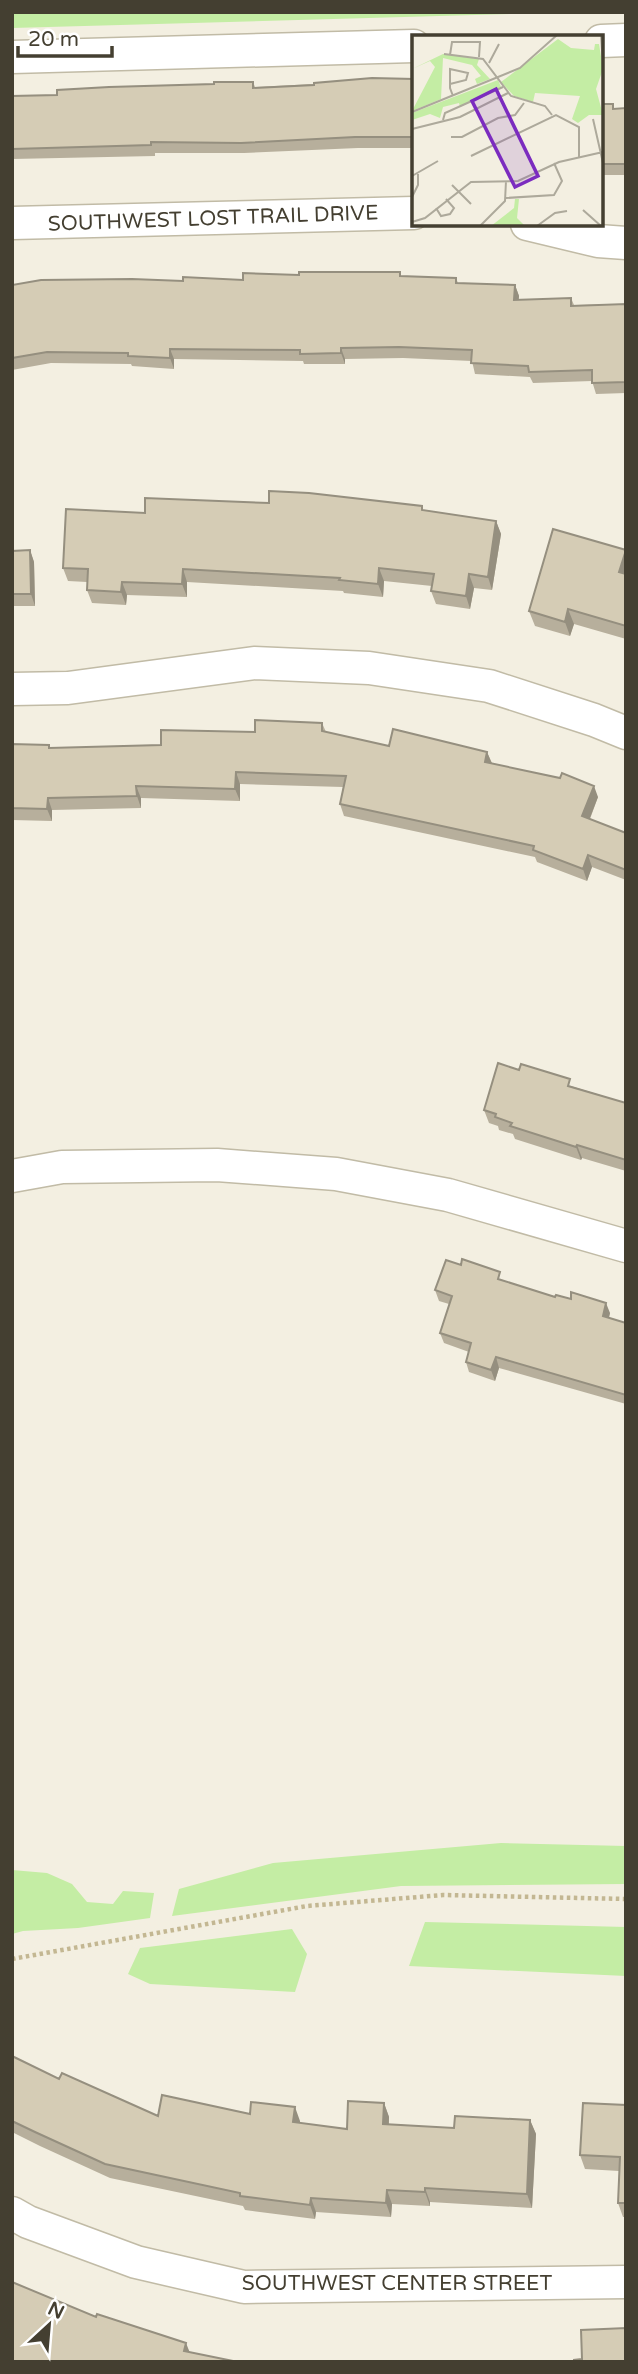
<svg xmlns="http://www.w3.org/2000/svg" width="638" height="2374" viewBox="0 0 638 2374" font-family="'Varela Round',sans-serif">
<rect width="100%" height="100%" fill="#f3efe1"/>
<!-- green -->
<path fill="#c4eda4" d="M 12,12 L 582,12 L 12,28 Z
M 501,1843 L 626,1846 L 626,1884 L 401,1886 L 172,1916 L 179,1889 L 273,1863 Z
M 12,1870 L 47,1873 L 72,1884 L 87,1902 L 113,1904 L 123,1891 L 154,1893 L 150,1918 L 78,1928 L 23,1931 L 12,1934 Z
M 425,1922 L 626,1927 L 626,1976 L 409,1966 Z
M 292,1929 L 307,1954 L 295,1992 L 150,1984 L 128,1974 L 140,1948 Z"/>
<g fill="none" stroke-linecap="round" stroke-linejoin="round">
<defs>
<path id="minor" d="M 601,41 L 626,40
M 12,57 L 414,46
M 12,223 L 414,213
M 527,224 L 598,241 L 626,243
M 12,689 L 68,688 L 254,663 L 369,668 L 489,686 L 594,720 L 626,733
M 12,1176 L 62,1167 L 217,1165 L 336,1174 L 448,1195 L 626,1246
M 12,2213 L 28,2222 L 136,2262 L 244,2287 L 626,2282"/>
</defs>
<!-- minor casing -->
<use href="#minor" stroke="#c1bba6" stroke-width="35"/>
<!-- path -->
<path stroke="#c3b792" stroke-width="4.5" stroke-dasharray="3.5 3.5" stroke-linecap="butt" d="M 12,1959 L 307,1906 L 443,1895 L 626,1899"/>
<!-- minor -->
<use href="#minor" stroke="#fff" stroke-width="32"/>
</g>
<!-- wall -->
<path fill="#b7af9c" d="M 414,79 L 414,148 L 358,148 L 244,153 L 155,153 L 155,156 L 12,159 L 12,96 L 57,95 L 253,82 L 255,87 Z
M 601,104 L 614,109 L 626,108 L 626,175 L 601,175 Z
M 400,272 L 401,276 L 456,278 L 458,283 L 515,285 L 519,296 L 518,300 L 571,298 L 574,305 L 626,304 L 626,393 L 596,394 L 592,381 L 533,383 L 530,377 L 475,374 L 472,361 L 403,358 L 345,359 L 345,364 L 304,364 L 303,361 L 174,359 L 174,369 L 132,366 L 131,364 L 51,363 L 12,370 L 12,285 L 243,280 L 299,275 Z
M 424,510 L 496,521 L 501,534 L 492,590 L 474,588 L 470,609 L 436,604 L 431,591 L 432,586 L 384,581 L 383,597 L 344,593 L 343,591 L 187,582 L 187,597 L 127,595 L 126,605 L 92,603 L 87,590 L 87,582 L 68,581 L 63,568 L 145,513 Z
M 30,550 L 34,562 L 35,606 L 12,606 L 12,551 Z
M 626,550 L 626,639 L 574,624 L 570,636 L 535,626 L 529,611 Z
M 322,723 L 326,732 L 389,746 L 487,752 L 492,763 L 598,797 L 590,819 L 626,833 L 626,880 L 592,867 L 587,881 L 537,862 L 535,857 L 344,816 L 340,804 L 343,787 L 240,784 L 240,801 L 141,798 L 141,808 L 52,810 L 52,821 L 12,820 L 12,744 L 49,745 L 50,748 L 161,745 Z
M 519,1070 L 626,1103 L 626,1171 L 582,1158 L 581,1160 L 515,1139 L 513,1134 L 499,1130 L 498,1126 L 489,1123 L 484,1110 Z
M 503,1281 L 610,1313 L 609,1318 L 626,1323 L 626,1404 L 499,1368 L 495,1381 L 469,1372 L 466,1362 L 469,1352 L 444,1343 L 440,1333 L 449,1304 L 439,1301 L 435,1290 Z
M 12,2056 L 59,2079 L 158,2116 L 250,2114 L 300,2121 L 300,2123 L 347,2129 L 384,2103 L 389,2117 L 389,2124 L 454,2128 L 530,2120 L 536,2134 L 532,2208 L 430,2202 L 430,2206 L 392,2204 L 391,2217 L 316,2212 L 315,2219 L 245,2210 L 243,2206 L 110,2178 L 40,2146 L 12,2132 Z
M 626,2105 L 626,2217 L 623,2217 L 618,2203 L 619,2171 L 585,2169 L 580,2155 Z"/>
<!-- shaded-wall -->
<path fill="#958f7f" d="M 515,285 L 519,296 L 518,311 L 514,300 Z
M 341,348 L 345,359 L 345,364 L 341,353 Z
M 170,349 L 174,359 L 174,369 L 170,358 Z
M 496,521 L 501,534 L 492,590 L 488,577 Z
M 30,550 L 34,562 L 35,606 L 31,594 Z
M 626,550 L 626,583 L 619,572 Z
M 379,568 L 384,581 L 383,597 L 378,584 Z
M 183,569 L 187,582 L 187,597 L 182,584 Z
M 469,574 L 474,588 L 470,609 L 466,596 Z
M 122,582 L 127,595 L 126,605 L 121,592 Z
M 568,609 L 574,624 L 570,636 L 565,622 Z
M 487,752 L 492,764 L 485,762 Z
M 236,772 L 240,784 L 240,801 L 235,789 Z
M 136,786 L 141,798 L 141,808 L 137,796 Z
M 594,786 L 598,797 L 586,828 L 582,816 Z
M 48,798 L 52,810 L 52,821 L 47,809 Z
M 588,855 L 592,867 L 587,881 L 583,869 Z
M 577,1145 L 582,1158 L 581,1160 L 576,1147 Z
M 606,1303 L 610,1313 L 606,1327 L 603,1316 Z
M 496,1357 L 499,1368 L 495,1381 L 491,1370 Z
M 384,2103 L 389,2117 L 388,2138 L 383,2124 Z
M 295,2107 L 300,2121 L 298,2137 L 293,2122 Z
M 530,2120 L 536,2134 L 532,2208 L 527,2194 Z
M 425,2188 L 430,2202 L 430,2206 L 425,2192 Z
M 387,2190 L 392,2204 L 391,2217 L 386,2203 Z
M 311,2198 L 316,2212 L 315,2219 L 310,2205 Z
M 186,2343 L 192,2358 L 184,2351 Z"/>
<!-- building -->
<path fill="#d5ccb5" stroke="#958f7f" stroke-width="2" d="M 372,78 L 414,79 L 414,137 L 355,137 L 241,143 L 151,142 L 151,145 L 12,149 L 12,96 L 57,95 L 57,90 L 109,87 L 214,84 L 214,82 L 253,82 L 253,88 L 314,85 L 314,83 Z
M 601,104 L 613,104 L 613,109 L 626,108 L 626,164 L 601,164 Z
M 299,272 L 400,272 L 400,276 L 456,278 L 456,283 L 515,285 L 514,300 L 571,298 L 571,306 L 626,304 L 626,382 L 592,383 L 592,370 L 529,372 L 528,366 L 471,363 L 472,350 L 399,347 L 341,348 L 341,353 L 300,354 L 300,350 L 170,349 L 170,358 L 128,356 L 128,353 L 47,352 L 12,358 L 12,285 L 41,280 L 132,279 L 183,281 L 183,277 L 243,280 L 243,273 L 299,275 Z
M 269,491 L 309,493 L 422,506 L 422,510 L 496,521 L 488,577 L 469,574 L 466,596 L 431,591 L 434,574 L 379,568 L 378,584 L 339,580 L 340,578 L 183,569 L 182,584 L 122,582 L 121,592 L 87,590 L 88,569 L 63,568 L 66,509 L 145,513 L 145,498 L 269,503 Z
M 553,529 L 626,550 L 619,572 L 626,574 L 626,626 L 568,609 L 565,622 L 529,611 Z
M 30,550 L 31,594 L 12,594 L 12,551 Z
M 255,720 L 322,723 L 322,731 L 389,746 L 393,729 L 487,752 L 485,762 L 560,778 L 562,773 L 594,786 L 582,816 L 626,833 L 626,870 L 588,855 L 583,869 L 533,850 L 534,846 L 340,804 L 346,776 L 236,772 L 235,789 L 136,786 L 137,796 L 48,798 L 47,809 L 12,808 L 12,744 L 49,745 L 49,748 L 161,745 L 161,730 L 255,732 Z
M 498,1063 L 519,1070 L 521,1064 L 570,1079 L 568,1086 L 626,1103 L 626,1160 L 577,1145 L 576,1147 L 510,1126 L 512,1123 L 495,1117 L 496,1114 L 484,1110 Z
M 462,1259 L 500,1272 L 498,1279 L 555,1297 L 556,1295 L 571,1299 L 571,1292 L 606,1303 L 603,1316 L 626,1323 L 626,1395 L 496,1357 L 491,1370 L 466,1362 L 471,1343 L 440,1333 L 452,1296 L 435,1290 L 446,1260 L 461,1265 Z
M 12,2056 L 59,2079 L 62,2073 L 158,2116 L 162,2095 L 250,2114 L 251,2102 L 295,2107 L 293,2122 L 347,2129 L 348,2101 L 384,2103 L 383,2124 L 454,2128 L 455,2116 L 530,2120 L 527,2194 L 425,2188 L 425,2192 L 387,2190 L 386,2203 L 311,2198 L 310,2205 L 240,2196 L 240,2193 L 105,2164 L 35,2132 L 12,2121 Z
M 583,2103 L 626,2105 L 626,2203 L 618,2203 L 620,2157 L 580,2155 Z
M 12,2282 L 96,2317 L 97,2314 L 186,2343 L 184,2351 L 238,2362 L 12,2362 Z
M 626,2328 L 626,2362 L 574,2362 L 574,2360 L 582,2359 L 581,2330 Z"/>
<g text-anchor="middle" stroke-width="5" stroke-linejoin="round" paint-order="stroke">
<!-- street labels -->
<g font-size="21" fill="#443f31" stroke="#fff">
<text transform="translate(213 218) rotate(-2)" y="7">SOUTHWEST LOST TRAIL DRIVE</text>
<text x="397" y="2290">SOUTHWEST CENTER STREET</text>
</g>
</g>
<!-- overview -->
<g transform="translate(412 35)">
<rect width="191" height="191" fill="#f3efe1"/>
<path d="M 146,4 L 159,13 L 182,15 L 183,9 L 187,9 L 191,34 L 184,54 L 191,80 L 177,80 L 166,88 L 160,84 L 168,61 L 123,58 L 121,67 L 102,61 L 89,47 ZM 31,19 L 67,24 L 65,30 L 78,44 L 65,49 L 63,44 L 69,41 L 60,30 L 31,23 L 29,64 L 0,76 L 23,32 L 18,26 L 0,34 ZM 86,45 L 89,52 L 48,72 L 47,68 L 31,72 L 28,83 L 18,79 L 0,85 L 0,78 ZM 103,164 L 107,164 L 105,183 L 113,191 L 79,191 L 102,173 Z" fill="#c4eda4"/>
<path fill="none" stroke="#ada99b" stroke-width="2" d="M 189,0 L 191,30M 32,19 L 71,24 L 99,61 L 133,71 L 140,80M 38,20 L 40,7 L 68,7 L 67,22M 77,28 L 87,9M 38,49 L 54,45 L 56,38 L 38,34 L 38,53 L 41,61M 0,77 L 108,33 L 145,0M 181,84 L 191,128M 31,85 L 33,78 L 91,52M 0,94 L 48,82 L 96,58M 39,102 L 50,102 L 86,83 L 103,80 L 112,68M 59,121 L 144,80 L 167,92 L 167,122M 0,141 L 26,126M 40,150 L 59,169M 0,162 L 6,150 L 6,139M 94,163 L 142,160 L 150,146 L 142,128M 24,173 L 29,181 L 38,179 L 42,173 L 34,164M 171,175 L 189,191M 0,187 L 13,183 L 59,147 L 106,146 L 147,127 L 191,117M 68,191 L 93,166 L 94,146M 125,191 L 143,178 L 155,176"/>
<path fill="#7b2cbf" fill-opacity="0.15" stroke="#7b2cbf" stroke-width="3.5" d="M 84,54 L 126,141 L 103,152 L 60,66 Z"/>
<rect width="191" height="191" fill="none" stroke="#443f31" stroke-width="3.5"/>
</g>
<!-- border -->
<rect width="638" height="2374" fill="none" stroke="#443f31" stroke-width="28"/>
<!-- north arrow -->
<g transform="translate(49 2325) rotate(26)" stroke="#ffffff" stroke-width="5" paint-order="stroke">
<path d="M0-5L12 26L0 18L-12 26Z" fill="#443f31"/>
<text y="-10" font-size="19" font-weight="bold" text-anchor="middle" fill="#443f31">N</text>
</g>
<!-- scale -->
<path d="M18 46v10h94v-10" fill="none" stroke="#443f31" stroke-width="3.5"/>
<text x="28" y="46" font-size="21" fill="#443f31" stroke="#ffffff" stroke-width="5" paint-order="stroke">20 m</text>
</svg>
